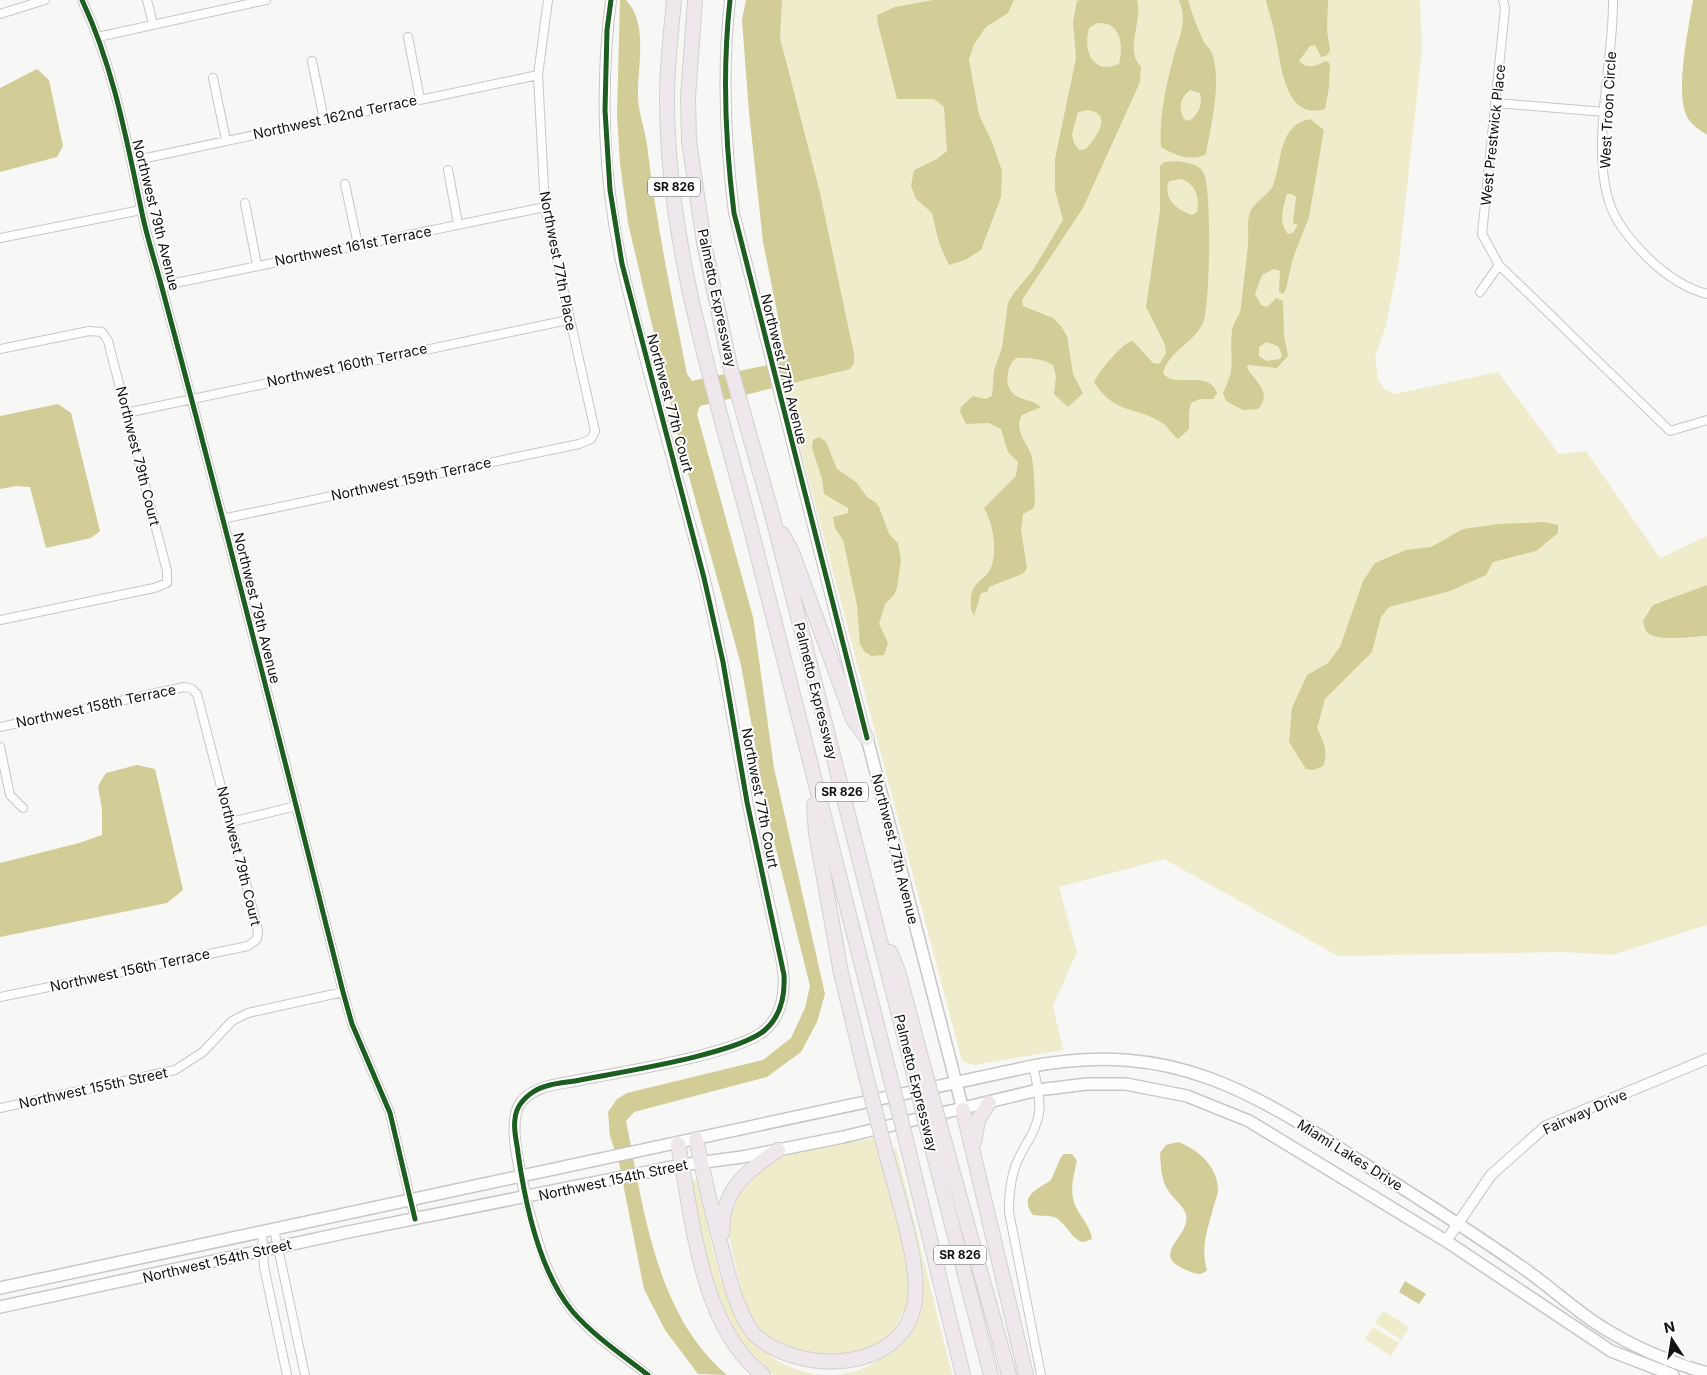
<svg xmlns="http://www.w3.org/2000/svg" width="1707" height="1375" viewBox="0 0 1707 1375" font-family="Inter,sans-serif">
<rect width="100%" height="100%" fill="#f7f7f5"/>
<!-- green -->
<path fill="#efeccc" d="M 777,0 L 1420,0 L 1422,50 L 1399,261 L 1385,329 L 1375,358 L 1378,379 L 1384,389 L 1395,394 L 1498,372 L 1559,454 L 1586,451 L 1660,558 L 1707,536 L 1707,925 L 1612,955 L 1564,952 L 1338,956 L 1164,859 L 1059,887 L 1077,952 L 1053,1006 L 1063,1050 L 974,1065 L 962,1061 L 783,383 L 851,364 L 777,41 Z
M 875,1138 L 910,1269 L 907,1306 L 889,1338 L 865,1356 L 785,1355 L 753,1324 L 743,1299 L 728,1230 C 727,1209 742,1179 759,1167 C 783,1150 845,1144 875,1138 Z
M 896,1148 L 952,1375 L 835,1375 C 881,1371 895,1346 917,1309 L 891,1150 Z
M 696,1179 L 699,1184 C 716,1260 725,1361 819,1375 L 774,1375 C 716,1330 698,1251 693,1181 Z
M 1383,1311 L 1409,1327 L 1401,1340 L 1375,1323 Z
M 1373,1327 L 1399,1343 L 1391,1356 L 1365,1339 Z"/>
<!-- water -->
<path fill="#d2cc96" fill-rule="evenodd" d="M 620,0 L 626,0 C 649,24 637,67 638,96 C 638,112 645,129 647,145 C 656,223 672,298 687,374 L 692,381 L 781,362 L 786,357 L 763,242 L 749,112 L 742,20 L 746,0 L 782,0 L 780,38 L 820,193 L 854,354 L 854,363 L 850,369 L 700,406 L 697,414 L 753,617 L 774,768 L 825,994 L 817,1022 L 801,1052 L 767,1077 L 634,1112 L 626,1121 C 644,1209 655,1314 727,1375 L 698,1374 L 665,1330 L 644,1289 L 619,1163 L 610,1136 L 608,1112 L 617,1099 L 627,1093 L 763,1060 L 791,1038 L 805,1008 L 810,986 L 767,813 L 741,665 L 680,444 L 628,223 L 620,163 L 617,115 Z
M 933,0 L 1014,0 L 1008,13 L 986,27 L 974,44 L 969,60 L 979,115 L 992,142 L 1002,171 L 1001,197 L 981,250 L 965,260 L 949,265 L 939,243 L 932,213 L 916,199 L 911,186 L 914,170 L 937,159 L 947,151 L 944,107 L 934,99 L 897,99 L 878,24 L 877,15 L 895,7 Z
M 1080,0 L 1137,0 C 1143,23 1124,49 1141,67 L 1140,82 L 1083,208 L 1022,300 L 1023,306 L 1053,318 L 1061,326 L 1067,336 L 1073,374 L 1083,393 L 1068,407 L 1054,394 L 1056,376 L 1053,365 C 1041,358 1030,358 1016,358 C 1006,367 1003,387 1016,396 C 1025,401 1031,399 1041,407 L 1022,415 C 1014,430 1025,440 1031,454 C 1034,462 1036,501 1034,508 L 1023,514 L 1021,530 L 1027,568 L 1024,573 L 989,587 L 987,592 L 981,593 L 974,616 C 969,610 970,592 975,586 C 981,578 989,576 992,565 C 997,548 993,524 984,508 L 1016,476 L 1018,462 L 1008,452 L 1001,429 L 989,423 L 966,424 L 960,412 L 961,407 L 973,396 L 986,399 L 992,396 L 994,370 L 1002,348 L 1008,303 L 1013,294 L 1033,270 L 1063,220 L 1055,190 L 1055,159 L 1076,58 L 1073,22 L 1077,1 ZM 1097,23 C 1121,21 1124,45 1119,64 C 1092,76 1083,50 1089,28 ZM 1088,110 C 1114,114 1096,137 1086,149 L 1079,150 L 1074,143 L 1072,134 L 1078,112 Z
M 1179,0 L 1188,0 C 1192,14 1197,27 1203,40 C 1205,45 1210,48 1212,53 C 1222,83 1211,124 1206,154 C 1192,162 1174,155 1161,147 C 1159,120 1165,90 1172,63 C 1177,40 1189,24 1179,0 ZM 1190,90 L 1200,93 C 1203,104 1199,113 1190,121 L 1184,119 C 1178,108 1180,98 1190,90 Z
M 1266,0 L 1328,0 L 1327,30 L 1330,51 L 1326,56 L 1321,57 L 1315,45 L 1310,46 L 1299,61 C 1308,70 1315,66 1326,61 L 1330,64 L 1329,87 L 1325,109 C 1282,122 1281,57 1274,30 C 1272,20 1268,10 1266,0 Z
M 1693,0 L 1707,0 L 1707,135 C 1701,131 1693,126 1689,120 C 1673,98 1689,27 1693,0 Z
M 37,69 L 49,80 L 63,146 L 57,157 L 0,172 L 0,88 Z
M 1310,119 L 1324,130 L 1309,217 L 1293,258 L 1286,289 L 1283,294 L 1279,292 L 1280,271 L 1274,269 L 1262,275 L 1255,294 L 1261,305 L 1267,307 L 1276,298 L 1283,301 L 1284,335 L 1288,356 L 1277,368 L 1248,365 L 1247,368 C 1256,382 1273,394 1258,409 L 1243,410 L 1226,401 L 1223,393 C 1237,366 1229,357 1232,331 C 1233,322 1241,315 1241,306 C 1243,286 1246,266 1248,246 C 1249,236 1247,225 1249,216 C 1252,201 1269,197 1274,183 C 1282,159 1279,125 1310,119 ZM 1287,194 L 1292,194 L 1296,197 L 1293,223 L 1298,225 L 1293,233 L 1288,234 C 1278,222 1283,207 1287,194 ZM 1266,342 L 1278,346 L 1282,355 L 1280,359 L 1267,361 L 1259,356 L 1259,347 Z
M 1178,161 C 1186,163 1201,164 1204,174 C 1212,191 1210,307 1203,323 C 1193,344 1169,350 1163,373 C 1175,390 1208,368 1217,393 L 1213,399 L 1200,399 L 1191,403 L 1189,412 L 1189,429 L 1178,439 C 1171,434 1168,426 1161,422 C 1134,406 1114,414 1094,382 C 1098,373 1123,341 1133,341 L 1153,363 L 1159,364 L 1166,354 L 1165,345 L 1146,307 L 1160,210 L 1160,166 L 1164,162 ZM 1182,179 C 1196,185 1200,198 1197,212 L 1192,215 C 1177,210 1162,198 1169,181 Z
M 58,404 L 71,413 L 100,531 L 91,538 L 46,548 L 30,487 L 16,486 L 0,489 L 0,416 Z
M 819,437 L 826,442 L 837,469 L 856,482 L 867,497 L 875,502 L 879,507 L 889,534 L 898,543 L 901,560 L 897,588 L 894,595 L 885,604 L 879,624 L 888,643 L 884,655 L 871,656 L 864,651 L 860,644 L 857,605 L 843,540 L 835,528 L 833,517 L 848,513 L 848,508 L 824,494 L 822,479 L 812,448 L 813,440 Z
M 1544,522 L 1558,525 L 1558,533 L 1536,551 L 1493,562 L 1486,575 L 1450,591 L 1389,607 L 1381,617 L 1372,652 L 1325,699 L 1317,728 C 1323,740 1329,753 1323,766 L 1314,770 L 1306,769 L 1289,742 L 1292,708 L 1307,675 L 1328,663 L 1340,647 L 1363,581 L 1375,563 L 1406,550 L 1431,547 L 1463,529 L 1499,524 Z
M 1707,585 L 1707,636 C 1694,636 1657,643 1647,632 C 1645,630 1644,625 1643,621 L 1653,605 Z
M 137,765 L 155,769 L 183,890 L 167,903 L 0,937 L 0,863 L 79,843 L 102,835 L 102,810 L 98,786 L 106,773 Z
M 1178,1142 C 1198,1149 1218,1167 1218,1190 C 1218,1195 1215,1201 1214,1205 C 1208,1228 1200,1247 1207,1270 C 1203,1274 1200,1275 1194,1273 C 1142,1256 1192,1238 1186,1214 C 1184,1207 1175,1200 1170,1193 C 1161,1182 1161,1167 1160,1153 L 1166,1145 Z
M 1064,1154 L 1072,1154 L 1077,1161 C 1073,1178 1068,1195 1078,1211 C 1084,1221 1090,1227 1092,1239 L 1084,1242 C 1073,1242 1066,1222 1054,1217 C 1047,1215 1040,1216 1033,1215 C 1018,1195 1039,1189 1051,1180 L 1061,1157 Z
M 1405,1281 L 1426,1294 L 1419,1304 L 1399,1292 Z"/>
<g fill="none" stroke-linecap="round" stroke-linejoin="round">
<defs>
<path id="minor" d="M 82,0 C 113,66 126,137 141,208 C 146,235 155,261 162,288 C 225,522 284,757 343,992 L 352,1024 L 390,1113 L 415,1219
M 147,0 L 153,24
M 1503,0 L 1505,8 L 1482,234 L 1499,265 L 1670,431 L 1707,420
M 1613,0 C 1614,62 1589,150 1611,207 C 1618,226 1635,245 1649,259 C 1666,275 1684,288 1707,294
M 0,14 L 45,0
M 98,37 L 266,0
M 408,37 L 420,99
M 312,61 L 324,120
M 213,78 L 226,140
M 1496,103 L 1605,112
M 132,161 L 538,75
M 448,170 L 458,224
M 345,184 L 358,245
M 245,203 L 257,265
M 0,238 L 141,210
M 161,286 L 545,207
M 1480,292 L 1499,265
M 0,349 L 89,331 L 102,332 L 108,341 L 167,571 L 167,583 L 154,588 L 0,620
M 126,413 L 568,320
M 222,519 L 579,444 L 591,439 L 595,431 L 545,207 L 538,75 L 548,0
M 0,727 L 184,687 L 192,689 L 197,694 L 258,930 L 257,939 L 248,946 L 0,997
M 0,747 L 10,795 L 23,808
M 231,822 L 296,806
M 1033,1066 C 1036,1081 1041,1097 1039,1112 C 1037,1131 1024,1145 1017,1162 C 1010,1178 1009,1196 1009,1212 L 1041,1375
M 0,1108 L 175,1070 L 203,1052 L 232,1021 L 248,1013 L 343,992
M 526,1198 C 537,1237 546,1278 572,1311 C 592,1336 622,1355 648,1375
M 274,1229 L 305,1375
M 262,1231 L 264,1267 L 287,1375"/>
<path id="tertiary" d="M 730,0 C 722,72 725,141 734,213 L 865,732
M 526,1198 C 521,1175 506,1121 521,1102 C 535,1085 560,1084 580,1080 C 620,1072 739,1054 765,1030 C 784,1013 786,987 782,963 C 771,909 757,854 747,799 C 733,725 722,650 704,576 C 677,473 646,370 622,265 C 603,180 600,87 611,0
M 1446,1241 L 1491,1175 L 1546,1126 L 1707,1059"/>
<path id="secondary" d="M 867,738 L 963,1110
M 0,1288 L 1033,1066 C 1173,1040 1253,1092 1366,1165 C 1420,1199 1474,1233 1526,1270 C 1553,1289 1577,1312 1605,1329 C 1636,1348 1672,1363 1707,1373
M 0,1307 L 348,1232 L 682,1165 L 742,1157 L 843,1137 L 1038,1090 L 1087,1084 L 1126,1084 L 1187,1096 L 1249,1121 L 1446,1241 L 1611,1351 L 1673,1375"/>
<path id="motorway" d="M 674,0 C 671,33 667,66 667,99 C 667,249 716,393 753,537 C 797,715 843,893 889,1072
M 695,0 L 688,97 L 689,141 L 704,243 L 730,366 L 773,518 L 912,1067
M 782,534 L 792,552 L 853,719 L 867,738
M 814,805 L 816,833 L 841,973 L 866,1076
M 890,952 L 898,971 L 923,1065
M 963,1110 L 1026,1375
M 942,1133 L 1009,1375
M 929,1136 L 991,1375
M 696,1139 C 704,1178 713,1216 723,1253 C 730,1281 736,1310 754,1334 C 796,1375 905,1375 915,1300 C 920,1263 896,1192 886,1153
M 906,1140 L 963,1375
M 974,1143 L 978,1120 L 989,1103
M 678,1144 C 693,1217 699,1325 763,1375
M 722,1234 C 722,1190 744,1173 778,1150"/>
</defs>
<!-- minor casing -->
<use href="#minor" stroke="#c7c7c5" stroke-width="10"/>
<!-- tertiary casing -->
<use href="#tertiary" stroke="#c7c7c5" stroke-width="12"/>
<!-- secondary casing -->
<use href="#secondary" stroke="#c7c7c5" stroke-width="14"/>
<!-- motorway casing -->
<use href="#motorway" stroke="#d1d1d0" stroke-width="16"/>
<!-- minor -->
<use href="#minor" stroke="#fefefe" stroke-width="8"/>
<!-- tertiary -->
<use href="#tertiary" stroke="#fefefe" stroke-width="10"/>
<!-- secondary -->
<use href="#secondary" stroke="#fefefe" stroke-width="11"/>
<!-- motorway -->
<use href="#motorway" stroke="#eee7ec" stroke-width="14"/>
<defs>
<path id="motorway-bridge" d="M 923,1065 L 942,1133
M 912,1067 L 929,1136
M 889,1072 L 906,1140
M 866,1076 L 886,1153"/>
</defs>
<!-- motorway-bridge casing -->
<use href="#motorway-bridge" stroke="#d1d1d0" stroke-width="16" stroke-linecap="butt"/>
<!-- motorway-bridge -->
<use href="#motorway-bridge" stroke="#eee7ec" stroke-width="14"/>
<defs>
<path id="cycleway" d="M 82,0 C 113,66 126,137 141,208 C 146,235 155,261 162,288 C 225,522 284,757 343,992 L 352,1024 L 390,1113 L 415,1219
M 611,0 L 607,30 L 605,110 L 610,190 L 622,264 L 704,578 L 723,662 L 747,802 L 784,975 C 785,994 781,1016 765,1030 C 738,1054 620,1072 580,1080 C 566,1083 546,1083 533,1092 C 524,1098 516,1107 515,1119 C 513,1130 517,1142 518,1153 C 525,1203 539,1272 573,1312 C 594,1336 622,1355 648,1375
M 730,0 C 722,72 725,141 734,213 L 867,738"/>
</defs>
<!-- cycleway casing -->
<use href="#cycleway" stroke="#fff" stroke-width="8"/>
<!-- cycleway -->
<use href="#cycleway" stroke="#1b5e20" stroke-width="5"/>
</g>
<g text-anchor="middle" stroke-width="4" stroke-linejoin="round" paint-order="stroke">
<!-- shield labels -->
<g fill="#fff" stroke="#585858" stroke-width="1">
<rect x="648" y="177.5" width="52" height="19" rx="4"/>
<rect x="816" y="782.5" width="52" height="19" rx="4"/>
<rect x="934" y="1245.5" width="52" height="19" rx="4"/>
</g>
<g font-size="12" font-weight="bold" fill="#111110">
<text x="674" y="191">SR 826</text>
<text x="842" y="796">SR 826</text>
<text x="960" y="1259">SR 826</text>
</g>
<!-- street labels -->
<g font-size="14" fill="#111110" stroke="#fff">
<text transform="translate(1608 110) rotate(-87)" y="5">West Troon Circle</text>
<text transform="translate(335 117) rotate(-12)" y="5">Northwest 162nd Terrace</text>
<text transform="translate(1493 135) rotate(-84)" y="5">West Prestwick Place</text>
<text transform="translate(156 215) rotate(76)" y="5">Northwest 79th Avenue</text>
<text transform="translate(353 246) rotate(-11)" y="5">Northwest 161st Terrace</text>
<text transform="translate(558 261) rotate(79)" y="5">Northwest 77th Place</text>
<text transform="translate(717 298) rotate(78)" y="5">Palmetto Expressway</text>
<text transform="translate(347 365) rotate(-12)" y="5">Northwest 160th Terrace</text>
<text transform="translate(784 369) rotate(76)" y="5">Northwest 77th Avenue</text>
<text transform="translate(670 403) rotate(75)" y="5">Northwest 77th Court</text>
<text transform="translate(138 456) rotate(76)" y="5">Northwest 79th Court</text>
<text transform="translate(411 479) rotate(-12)" y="5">Northwest 159th Terrace</text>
<text transform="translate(257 608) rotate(76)" y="5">Northwest 79th Avenue</text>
<text transform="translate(816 691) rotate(76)" y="5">Palmetto Expressway</text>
<text transform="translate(96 706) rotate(-12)" y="5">Northwest 158th Terrace</text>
<text transform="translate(760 798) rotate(79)" y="5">Northwest 77th Court</text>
<text transform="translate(895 849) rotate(76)" y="5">Northwest 77th Avenue</text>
<text transform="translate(239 856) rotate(76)" y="5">Northwest 79th Court</text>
<text transform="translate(130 970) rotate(-12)" y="5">Northwest 156th Terrace</text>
<text transform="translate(916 1083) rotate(76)" y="5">Palmetto Expressway</text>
<text transform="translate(93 1088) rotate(-12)" y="5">Northwest 155th Street</text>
<text transform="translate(1585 1112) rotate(-24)" y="5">Fairway Drive</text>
<text transform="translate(1350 1155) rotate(32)" y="5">Miami Lakes Drive</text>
<text transform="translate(613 1180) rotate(-12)" y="5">Northwest 154th Street</text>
<text transform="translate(217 1261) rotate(-13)" y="5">Northwest 154th Street</text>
</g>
</g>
<!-- north arrow -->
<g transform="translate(1672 1340) rotate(348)" stroke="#ffffff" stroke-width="4" paint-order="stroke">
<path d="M0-4L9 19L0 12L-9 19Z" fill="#111110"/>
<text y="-8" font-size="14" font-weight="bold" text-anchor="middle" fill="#111110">N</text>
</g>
</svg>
